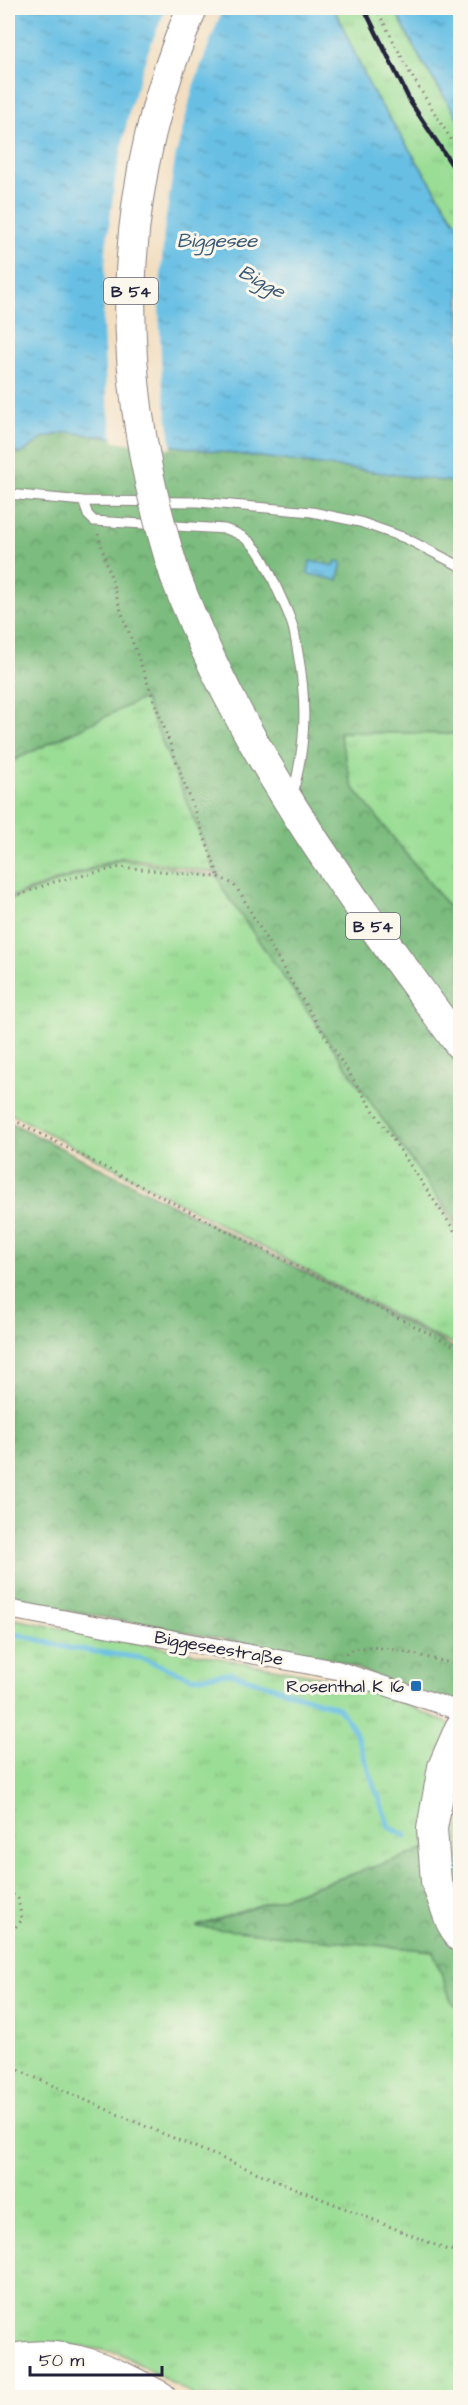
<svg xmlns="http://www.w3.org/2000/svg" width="468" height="2405" viewBox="0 0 468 2405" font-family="'Architects Daughter',sans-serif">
<defs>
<pattern id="grass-tufts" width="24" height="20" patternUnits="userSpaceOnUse" patternTransform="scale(1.5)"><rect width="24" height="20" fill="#9add94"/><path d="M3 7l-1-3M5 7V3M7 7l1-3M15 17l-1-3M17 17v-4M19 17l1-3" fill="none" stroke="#84bd80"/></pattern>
<pattern id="forest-crowns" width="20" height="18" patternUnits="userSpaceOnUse" patternTransform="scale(1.5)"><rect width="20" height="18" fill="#7bbc7e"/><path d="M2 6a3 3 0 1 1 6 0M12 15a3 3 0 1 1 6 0" fill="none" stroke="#649868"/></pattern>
<pattern id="water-ripples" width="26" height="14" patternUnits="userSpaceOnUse" patternTransform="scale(1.5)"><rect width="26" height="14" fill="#67bfe4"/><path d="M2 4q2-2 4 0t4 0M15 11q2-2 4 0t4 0" fill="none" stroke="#549bba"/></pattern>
</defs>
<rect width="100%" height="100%" fill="#fbf7ec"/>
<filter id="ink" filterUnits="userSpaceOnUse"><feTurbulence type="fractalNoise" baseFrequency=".0167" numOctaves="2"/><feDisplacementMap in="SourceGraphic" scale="12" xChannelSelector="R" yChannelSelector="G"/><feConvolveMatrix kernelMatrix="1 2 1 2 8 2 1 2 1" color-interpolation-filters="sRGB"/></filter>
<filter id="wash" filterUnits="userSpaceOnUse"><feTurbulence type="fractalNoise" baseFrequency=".008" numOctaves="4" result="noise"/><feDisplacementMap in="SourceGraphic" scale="24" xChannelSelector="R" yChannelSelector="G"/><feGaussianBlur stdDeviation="1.35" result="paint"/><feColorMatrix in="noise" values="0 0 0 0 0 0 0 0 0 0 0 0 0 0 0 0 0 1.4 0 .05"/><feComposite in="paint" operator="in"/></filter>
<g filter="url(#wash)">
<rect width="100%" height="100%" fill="#f2dec1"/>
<!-- grass -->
<path fill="url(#grass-tufts)" stroke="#5e8068" stroke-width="1.5" d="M 334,8 L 394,8 L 422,62 L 460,121 L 460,223 L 455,221 L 372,91 Z
M 144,698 L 216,873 L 123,857 L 8,898 L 8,763 Z
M 339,732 L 460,734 L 460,921 L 352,786 Z
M 122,859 L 218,877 L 224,891 L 436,1196 L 460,1236 L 460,1346 L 439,1338 L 329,1282 L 8,1112 L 8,900 Z
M 8,1618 L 362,1685 L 451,1725 L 424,1850 L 197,1926 L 433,1951 L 452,2002 L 460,2008 L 460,2397 L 196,2397 L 120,2353 L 59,2343 L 8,2349 Z"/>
<!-- forest -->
<path fill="url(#forest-crowns)" stroke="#4e6f5c" stroke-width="1.5" d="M 68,432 L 460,483 L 460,734 L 339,732 L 352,786 L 460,921 L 460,1230 L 442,1201 L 436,1196 L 224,891 L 144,698 L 8,763 L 8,450 L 21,454 L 43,438 Z
M 8,1121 L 460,1351 L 460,1713 L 337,1660 L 8,1600 Z
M 460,1718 L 460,2008 L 452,2003 L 433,1951 L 196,1927 L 424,1850 Z"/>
<!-- water -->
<path fill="url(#water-ripples)" stroke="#447090" stroke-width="1.5" d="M 8,8 L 334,8 L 372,91 L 455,221 L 460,223 L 460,483 L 68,432 L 43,438 L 21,454 L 8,449 Z
M 394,8 L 460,8 L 460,121 L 422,62 Z
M 310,561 L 334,566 L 336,561 L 342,562 L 338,580 L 308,574 Z"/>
<!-- pier -->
<path fill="#f2dec1" d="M 166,8 L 223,8 L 194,84 L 175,159 L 164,230 L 159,308 L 162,380 L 172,449 L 113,441 L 106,390 L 103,326 L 106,250 L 115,181 L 130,108 L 148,52 Z"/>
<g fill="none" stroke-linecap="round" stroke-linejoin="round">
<!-- stream -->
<path stroke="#67bfe4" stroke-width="5" d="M 8,1636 L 16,1634 L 69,1648 L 141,1658 L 193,1678 L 230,1673 L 339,1708 L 355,1731 L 389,1827 L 406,1836
M 452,1854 L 460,1871"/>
</g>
</g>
<g filter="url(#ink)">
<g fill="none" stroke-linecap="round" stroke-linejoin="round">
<defs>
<path id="service" d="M 8,494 L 83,501 L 198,502 L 312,512 L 360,522 L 405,538 L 460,566
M 83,501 L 88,515 L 94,521 L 225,529 C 255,537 263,557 275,584 C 280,596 287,609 291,621 C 295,631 296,643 298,653 C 307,702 306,744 293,793"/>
<path id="minor" d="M 8,1609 L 337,1670 L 460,1711"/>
<path id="primary" d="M 176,578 C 242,754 350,895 460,1045
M 460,1728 L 443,1767 L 432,1829 L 436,1881 L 451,1922 L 460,1937"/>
<path id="motorway" d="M 8,2361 C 67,2349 109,2371 160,2398
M 8,2391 C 35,2380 62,2378 91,2382"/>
</defs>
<!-- service casing -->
<use href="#service" stroke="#8a807e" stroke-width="11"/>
<!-- minor casing -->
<use href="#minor" stroke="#8a807e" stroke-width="20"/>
<!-- primary casing -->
<use href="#primary" stroke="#8a807e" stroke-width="32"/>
<!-- motorway casing -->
<use href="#motorway" stroke="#8a807e" stroke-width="35"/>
<!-- path -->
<path stroke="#8a807e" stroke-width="3" stroke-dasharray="1.5 4.5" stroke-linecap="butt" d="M 376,8 L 410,73 L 460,154
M 98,534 L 120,608 L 219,877
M 8,899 L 54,882 L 121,867 L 219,877 L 233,884 L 241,894 C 306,1014 384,1126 460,1239
M 8,1117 L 223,1229 L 460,1349
M 346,1654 C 367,1635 432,1662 460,1664
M 8,1891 L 18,1899 L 22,1920 L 8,1935
M 8,2065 C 151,2132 299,2189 445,2249 L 460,2252"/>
<!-- service -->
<use href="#service" stroke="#fff" stroke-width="9"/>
<!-- minor -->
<use href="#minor" stroke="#fff" stroke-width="18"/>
<!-- primary -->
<use href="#primary" stroke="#fff" stroke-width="30"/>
<!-- motorway -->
<use href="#motorway" stroke="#fff" stroke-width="33"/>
<!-- rail -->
<path stroke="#22223b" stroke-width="4.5" d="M 364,8 L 411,103 L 460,177"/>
<defs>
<path id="primary-bridge" d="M 176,578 C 113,383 112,198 192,8"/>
</defs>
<!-- primary-bridge casing -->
<use href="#primary-bridge" stroke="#8a807e" stroke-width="32" stroke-linecap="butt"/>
<!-- primary-bridge -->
<use href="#primary-bridge" stroke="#fff" stroke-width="30"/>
</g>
</g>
<!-- markers -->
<rect fill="#1f6fb2" stroke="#fbf7ec" stroke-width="2" x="410" y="1680" width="12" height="12" rx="3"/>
<g text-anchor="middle" stroke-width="6" stroke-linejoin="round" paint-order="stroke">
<!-- shield labels -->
<g fill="#fbf7ec" stroke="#636270" stroke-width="1.5">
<rect x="104" y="278" width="54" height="26" rx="4.5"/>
<rect x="346" y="913" width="54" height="26" rx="4.5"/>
</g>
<g font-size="16" font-weight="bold" fill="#22223b">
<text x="131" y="297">B 54</text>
<text x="373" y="932">B 54</text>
</g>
<!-- street labels -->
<g font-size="18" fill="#22223b" stroke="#fbf7ec">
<text transform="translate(219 1648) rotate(10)" y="6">Biggeseestraße</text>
</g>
<!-- poi labels -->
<g font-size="18" fill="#22223b" stroke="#fbf7ec" text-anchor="end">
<text x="404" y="1692">Rosenthal K 16</text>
</g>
<!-- water labels -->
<g font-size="20" font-style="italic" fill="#3a5976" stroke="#fbf7ec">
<text x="217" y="247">Biggesee</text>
<text transform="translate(262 281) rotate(28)" y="7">Bigge</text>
</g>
</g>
<!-- margin -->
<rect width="468" height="2405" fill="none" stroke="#fbf7ec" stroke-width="30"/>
<!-- scale -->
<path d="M30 2366v9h132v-9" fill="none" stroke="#22223b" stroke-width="3"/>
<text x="39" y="2366" font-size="18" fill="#22223b" stroke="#fbf7ec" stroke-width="4.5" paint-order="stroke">50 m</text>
</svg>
